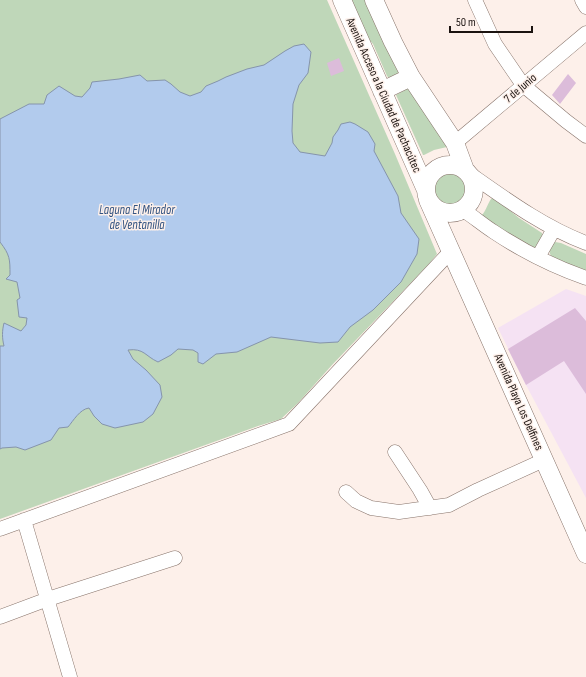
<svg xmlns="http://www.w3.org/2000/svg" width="586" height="677" viewBox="0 0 586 677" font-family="'Sofia Sans Condensed',sans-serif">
<rect width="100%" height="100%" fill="#fdf0ea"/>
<!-- commercial -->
<path fill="#f5e2f3" d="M 566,289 L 586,296 L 586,498 L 526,385 L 498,328 Z"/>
<!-- green -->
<path fill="#bfd7b9" d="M 0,0 L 327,0 L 395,154 L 437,254 L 429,264 L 332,365 L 298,403 L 281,419 L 258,426 L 0,519 Z
M 347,0 L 369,0 L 400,74 L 389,78 L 387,76 L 373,44 L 362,32 Z
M 408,88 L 447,147 L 434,150 L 424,155 L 423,155 L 396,95 Z
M432 189a18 18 0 1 1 36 0a18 18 0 1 1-36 0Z
M 492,198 L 496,199 L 519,218 L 542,233 L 543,236 L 536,249 L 509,236 L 482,215 C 486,211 489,200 492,198 Z
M 555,242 L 561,243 L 586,254 L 586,272 L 552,257 L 550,254 L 549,248 Z"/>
<!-- water -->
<path fill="#b2cbed" stroke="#8594ab" d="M 304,44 L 311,52 L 308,73 L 299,85 L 293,104 L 292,131 L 293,143 L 300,152 L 325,156 L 332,143 L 333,137 L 338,130 L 341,124 L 350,122 L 355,124 L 368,132 L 375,144 L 374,151 L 398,196 L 401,213 L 419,239 L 417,254 L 401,282 L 373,310 L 350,327 L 338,342 L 320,343 L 271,337 L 237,352 L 216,354 L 203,364 L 198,362 L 198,353 L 193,350 L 178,349 L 171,355 L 158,362 C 145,356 144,348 128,350 L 133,359 L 146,370 L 160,385 L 162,397 L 153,414 L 143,422 L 115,428 L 102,424 L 94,416 L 89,408 C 80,409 73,421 68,427 L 59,428 L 51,440 L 25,450 L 16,447 L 2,448 L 0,449 L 0,346 L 4,346 C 2,338 2,331 4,323 L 21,331 L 26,325 L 27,318 L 19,317 L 17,300 L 20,298 L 17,282 L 6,279 L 10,275 C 10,259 10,255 0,242 L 0,119 L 29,104 L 44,104 L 47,95 L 59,86 L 75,96 L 82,97 L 90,88 L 92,82 L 119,79 L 140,75 L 147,81 L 165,80 L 171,84 L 180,92 L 190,96 L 201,92 L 206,86 L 218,81 L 226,77 L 247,69 L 264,65 L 285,51 L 294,46 Z"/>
<!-- building -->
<path fill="#dcbcda" d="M 339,58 L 344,71 L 331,76 L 327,63 Z
M 568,74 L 576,83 L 560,104 L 552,95 Z
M 575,308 L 586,321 L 586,394 L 564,361 L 526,385 L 508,349 Z"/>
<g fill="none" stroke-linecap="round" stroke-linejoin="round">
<defs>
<path id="minor" d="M 475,0 L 495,44 L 523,85 L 566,121 L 586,136
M 582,0 L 586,7
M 455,143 L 586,33
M 470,174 C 507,200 544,227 586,243
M 463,210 C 474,217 483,225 494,232 C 521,250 555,267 586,278
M 538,257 L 554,229
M 395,452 L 420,490 L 430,508
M 346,492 L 356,501 L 371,508 L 399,512 L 449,505 L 478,490 L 544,460
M 24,520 L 70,677
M 0,529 L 289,424 L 451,251
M 0,617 L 48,599 L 175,558"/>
<path id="major" d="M 342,0 L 426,190
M 374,0 L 393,42 L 411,77 L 455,143 L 465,170
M 382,91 L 411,77
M426 189a24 24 0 1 1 48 0a24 24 0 1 1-48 0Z
M 428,200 L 586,554"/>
</defs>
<!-- minor casing -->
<use href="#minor" stroke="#87736a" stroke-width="15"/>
<!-- major casing -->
<use href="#major" stroke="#87736a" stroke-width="19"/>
<!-- minor -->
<use href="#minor" stroke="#fff" stroke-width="14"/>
<!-- major -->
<use href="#major" stroke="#fff" stroke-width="18"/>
</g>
<g text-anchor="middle" stroke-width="3" stroke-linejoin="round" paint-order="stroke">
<!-- street labels -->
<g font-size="12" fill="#1b1310" stroke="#fdf0ea">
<text transform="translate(520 88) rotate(-40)" y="4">7 de Junio</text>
<text transform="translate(384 95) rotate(66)" y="4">Avenida Acceso a la Ciudad de Pachacútec</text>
<text transform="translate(519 402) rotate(66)" y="4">Avenida Playa Los Delfines</text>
</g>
<!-- water labels -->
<g font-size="13" font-style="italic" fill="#335381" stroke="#fdf0ea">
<text x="137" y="214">Laguna El Mirador<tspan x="137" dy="15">de Ventanilla</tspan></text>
</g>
</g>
<!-- scale -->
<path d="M450 26v6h82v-6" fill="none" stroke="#1b1310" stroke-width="2"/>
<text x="456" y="26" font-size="12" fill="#1b1310" stroke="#fdf0ea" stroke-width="3" paint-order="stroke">50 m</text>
</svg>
